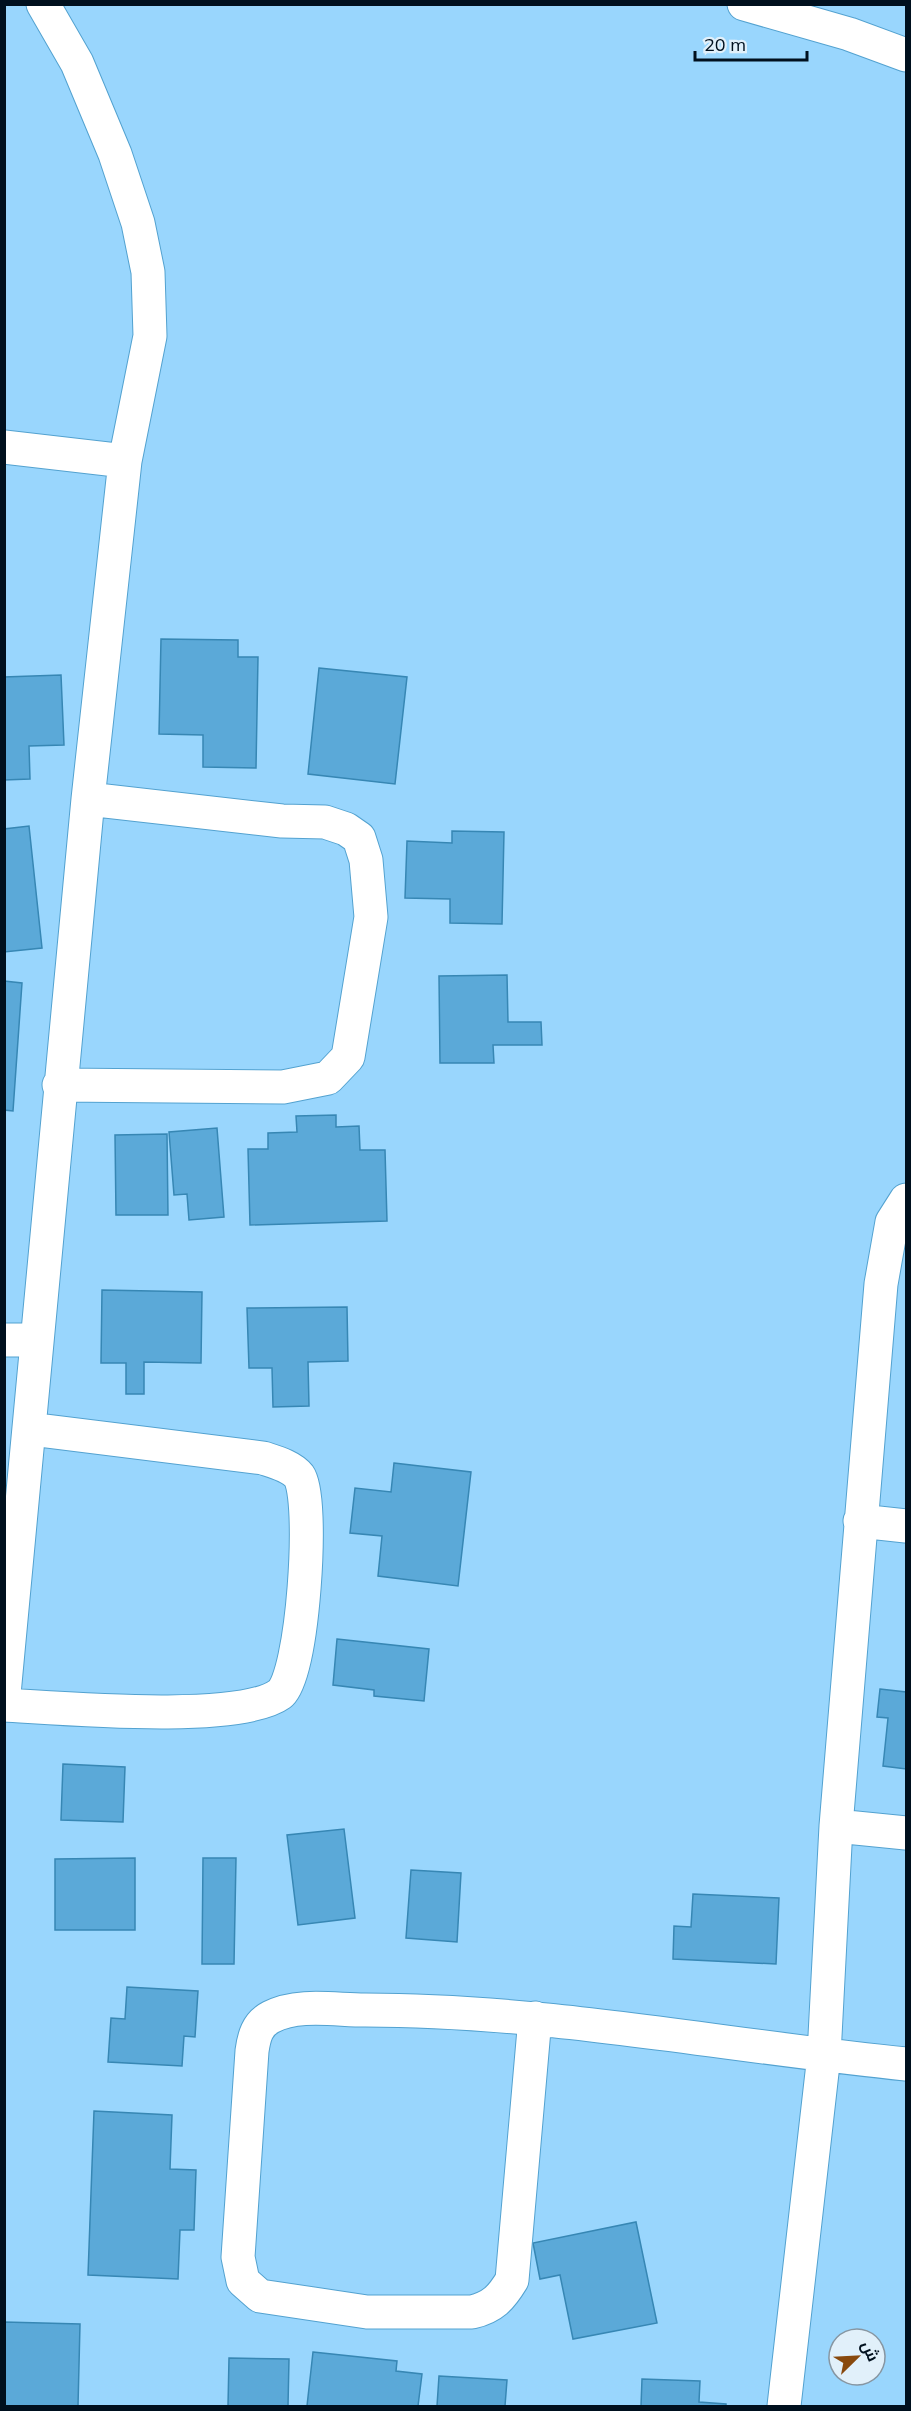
<svg xmlns="http://www.w3.org/2000/svg" width="911" height="2411" viewBox="0 0 911 2411" font-family="Mulish,Cairo,sans-serif">
<rect width="100%" height="100%" fill="#99d6fd"/>
<!-- building -->
<path fill="#5ba9d8" stroke="#3787b4" stroke-width="1.5" d="M 161,639 L 238,640 L 238,657 L 258,657 L 256,768 L 203,767 L 203,735 L 159,734 Z
M 319,668 L 407,677 L 395,784 L 308,774 Z
M 61,675 L 64,745 L 29,746 L 30,779 L 4,780 L 4,677 Z
M 29,826 L 42,948 L 4,952 L 4,829 Z
M 452,831 L 504,832 L 502,924 L 450,923 L 450,899 L 405,898 L 407,841 L 452,843 Z
M 507,975 L 508,1022 L 541,1022 L 542,1045 L 493,1045 L 494,1063 L 440,1063 L 439,976 Z
M 4,981 L 22,983 L 13,1111 L 4,1110 Z
M 336,1115 L 336,1127 L 359,1126 L 360,1150 L 385,1150 L 387,1221 L 250,1225 L 248,1149 L 268,1149 L 268,1133 L 297,1132 L 296,1116 Z
M 217,1128 L 224,1217 L 189,1220 L 187,1194 L 174,1195 L 169,1132 Z
M 167,1134 L 168,1215 L 116,1215 L 115,1135 Z
M 102,1290 L 202,1292 L 201,1363 L 144,1362 L 144,1394 L 126,1394 L 126,1363 L 101,1363 Z
M 347,1307 L 348,1361 L 308,1362 L 309,1406 L 273,1407 L 272,1368 L 249,1368 L 247,1308 Z
M 394,1463 L 471,1472 L 458,1586 L 378,1576 L 382,1536 L 350,1533 L 355,1488 L 391,1492 Z
M 337,1639 L 429,1649 L 424,1701 L 374,1696 L 374,1690 L 333,1685 Z
M 880,1689 L 906,1692 L 906,1769 L 883,1766 L 888,1718 L 877,1717 Z
M 63,1764 L 125,1767 L 123,1822 L 61,1820 Z
M 344,1829 L 355,1918 L 298,1925 L 287,1835 Z
M 135,1858 L 135,1930 L 55,1930 L 55,1859 Z
M 203,1858 L 236,1858 L 234,1964 L 202,1964 Z
M 411,1870 L 461,1873 L 457,1942 L 406,1938 Z
M 693,1894 L 779,1898 L 776,1964 L 673,1959 L 674,1926 L 691,1927 Z
M 127,1987 L 198,1991 L 195,2037 L 184,2036 L 182,2066 L 108,2062 L 111,2018 L 125,2019 Z
M 94,2111 L 172,2115 L 170,2169 L 196,2170 L 194,2230 L 180,2230 L 178,2279 L 88,2275 Z
M 636,2222 L 657,2323 L 573,2339 L 560,2275 L 540,2279 L 533,2243 Z
M 4,2322 L 80,2324 L 78,2406 L 4,2406 Z
M 313,2352 L 397,2361 L 396,2371 L 422,2374 L 418,2406 L 307,2406 Z
M 229,2358 L 289,2359 L 288,2406 L 228,2406 Z
M 439,2376 L 507,2380 L 505,2406 L 437,2406 Z
M 642,2379 L 700,2381 L 699,2402 L 726,2404 L 726,2406 L 641,2406 Z"/>
<g fill="none" stroke-linecap="round" stroke-linejoin="round">
<defs>
<path id="minor" d="M 744,4 L 849,34 L 906,55
M 4,447 L 125,461
M 59,1085 L 283,1087 L 328,1078 L 348,1057 L 371,917 L 366,860 L 359,838 L 346,829 L 325,822 L 282,821 L 88,799
M 4,1340 L 37,1340
M 860,1521 L 906,1526
M 4,1694 L 88,799 L 125,461 L 150,336 L 148,272 L 138,223 L 115,154 L 77,63 L 43,4
M 4,1705 C 60,1708 239,1724 280,1694 C 303,1678 315,1498 299,1476 C 291,1466 275,1462 263,1458 L 30,1429
M 836,1826 L 906,1833
M 535,2018 L 512,2280 C 501,2298 493,2307 472,2312 L 367,2312 L 260,2296 L 243,2281 L 238,2257 L 252,2051 C 254,2037 257,2024 271,2017 C 298,2003 335,2010 365,2010 C 547,2010 726,2046 906,2064
M 784,2406 L 824,2055 L 836,1826 L 881,1284 L 892,1222 L 906,1200"/>
</defs>
<!-- minor casing -->
<use href="#minor" stroke="#53a2d0" stroke-width="35"/>
<!-- minor -->
<use href="#minor" stroke="#fff" stroke-width="33"/>
</g>
<!-- border -->
<rect width="911" height="2411" fill="none" stroke="#00101e" stroke-width="12"/>
<!-- north arrow -->
<g transform="translate(857 2357) rotate(66)"><circle r="28" fill="#e1f0fa" stroke="#8796a2" stroke-width="1.5"/>
<path d="M0-4.5L10 22L0 15L-10 22Z" fill="#88490d"/>
<text y="-9" font-size="16" font-weight="bold" text-anchor="middle" fill="#00101e">ش</text>
</g>
<!-- scale -->
<path d="M695 51v9h112v-9" fill="none" stroke="#00101e" stroke-width="3"/>
<text x="704" y="51" font-size="18" fill="#00101e" stroke="#e1f0fa" stroke-width="4.5" paint-order="stroke">20 m</text>
</svg>
